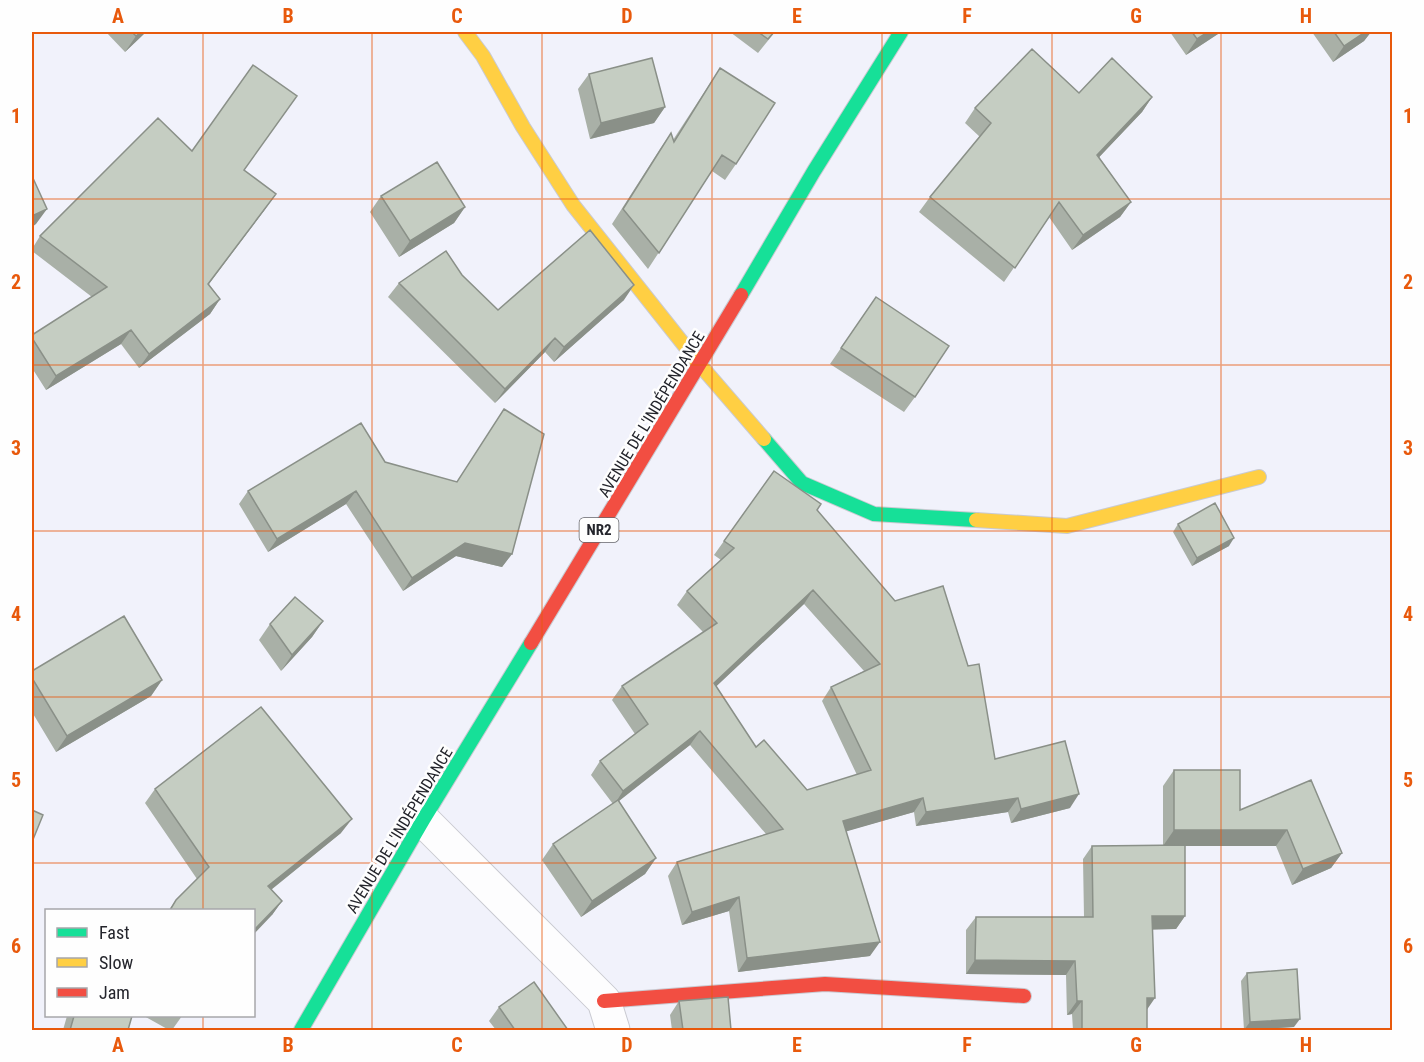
<svg xmlns="http://www.w3.org/2000/svg" width="1424" height="1062" viewBox="0 0 1424 1062" font-family="'Roboto Condensed',sans-serif">
<rect width="100%" height="100%" fill="#f1f2fb"/>
<g fill="none" stroke-linecap="round" stroke-linejoin="round">
<defs>
<path id="street" d="M 423,820 L 604,1001 L 613,1030"/>
<path id="fast" d="M 741,295 L 814,171 L 901,32
M 764,439 L 802,483 L 874,514 L 976,520
M 301,1030 L 423,820 L 531,643"/>
<path id="slow" d="M 465,32 L 483,56 L 523,127 L 573,205 L 700,365 L 764,439
M 976,520 L 1067,526 L 1259,477"/>
<path id="jam" d="M 531,643 L 741,295
M 604,1001 L 825,984 L 1024,996"/>
</defs>
<!-- street casing -->
<use href="#street" stroke="#c9cad1" stroke-width="35"/>
<!-- fast casing -->
<use href="#fast" stroke="#c9cad1" stroke-width="16"/>
<!-- slow casing -->
<use href="#slow" stroke="#c9cad1" stroke-width="16"/>
<!-- jam casing -->
<use href="#jam" stroke="#c9cad1" stroke-width="16"/>
<!-- street -->
<use href="#street" stroke="#fdfdfe" stroke-width="33"/>
<!-- fast -->
<use href="#fast" stroke="#16e098" stroke-width="14"/>
<!-- slow -->
<use href="#slow" stroke="#ffcf43" stroke-width="14"/>
<!-- jam -->
<use href="#jam" stroke="#f24e42" stroke-width="14"/>
</g>
<!-- wall -->
<path fill="#a9b0a7" fill-rule="evenodd" d="M 106,32 L 146,32 L 125,52 Z
M 730,32 L 775,32 L 758,53 Z
M 1170,32 L 1221,32 L 1186,55 Z
M 1312,32 L 1371,32 L 1364,41 L 1333,62 Z
M 720,68 L 736,164 L 725,180 L 712,171 L 648,269 L 612,224 L 660,149 L 671,133 L 673,140 Z
M 589,74 L 665,107 L 654,123 L 590,139 L 578,89 Z
M 1079,93 L 1152,97 L 1142,112 L 1099,157 L 1131,202 L 1120,217 L 1072,250 L 1049,217 L 1004,282 L 919,212 L 930,197 L 980,137 L 965,123 L 975,108 Z
M 192,151 L 244,170 L 266,208 L 209,284 L 220,299 L 210,314 L 139,368 L 121,344 L 46,390 L 32,368 L 32,335 L 92,297 L 32,251 L 32,249 L 40,236 Z
M 381,196 L 465,207 L 454,223 L 399,257 L 370,212 Z
M 399,283 L 498,310 L 624,300 L 554,362 L 545,352 L 495,403 L 388,297 Z
M 876,297 L 915,397 L 904,412 L 830,364 Z
M 504,409 L 512,554 L 502,567 L 456,556 L 403,591 L 346,504 L 268,552 L 239,504 L 248,491 L 385,462 L 457,482 Z
M 774,471 L 817,510 L 995,759 L 1070,808 L 1011,823 L 1008,812 L 916,826 L 914,812 L 846,831 L 870,956 L 738,972 L 729,911 L 682,925 L 668,876 L 677,862 L 766,834 L 690,745 L 618,801 L 656,858 L 645,874 L 581,917 L 542,860 L 553,844 L 613,804 L 591,775 L 600,761 L 635,734 L 612,700 L 622,686 L 703,632 L 677,605 L 687,591 L 721,560 L 714,555 ZM 804,604 L 864,671 L 831,687 L 822,701 L 857,775 L 807,790 L 756,747 L 716,686 Z
M 1178,524 L 1229,546 L 1192,566 L 1173,532 Z
M 323,621 L 312,637 L 281,671 L 259,640 L 270,624 Z
M 32,671 L 162,680 L 151,696 L 56,752 L 32,712 Z
M 1174,770 L 1240,810 L 1342,853 L 1331,868 L 1292,885 L 1276,846 L 1185,846 L 1185,916 L 1176,929 L 1152,929 L 1147,1010 L 1147,1030 L 1073,1030 L 1072,1014 L 1067,1015 L 1066,975 L 966,974 L 966,930 L 976,917 L 1084,917 L 1083,859 L 1092,846 L 1163,845 L 1163,786 Z
M 155,789 L 341,833 L 271,890 L 282,901 L 272,915 L 254,910 L 169,910 L 176,900 L 197,879 L 145,803 Z
M 1247,973 L 1294,1027 L 1244,1030 L 1241,981 Z
M 679,1001 L 731,1030 L 672,1030 L 670,1015 Z
M 499,1007 L 568,1030 L 496,1030 L 489,1021 Z
M 67,1016 L 132,1016 L 128,1030 L 63,1030 Z
M 144,1016 L 182,1016 L 172,1030 L 169,1030 Z"/>
<!-- shaded-wall -->
<path fill="#8a9088" d="M 141,32 L 146,32 L 125,52 L 136,36 Z
M 1208,32 L 1221,32 L 1186,55 L 1197,39 Z
M 1365,32 L 1371,32 L 1364,41 L 1333,62 L 1344,46 Z
M 1152,97 L 1142,112 L 1087,170 L 1097,155 Z
M 665,107 L 654,123 L 590,139 L 601,123 Z
M 276,194 L 266,208 L 198,298 L 208,284 Z
M 1131,202 L 1120,217 L 1072,250 L 1083,235 Z
M 465,207 L 454,223 L 399,257 L 410,241 Z
M 47,209 L 36,224 L 32,227 L 32,216 Z
M 634,285 L 624,300 L 554,362 L 564,347 Z
M 220,299 L 210,314 L 139,368 L 149,354 Z
M 131,330 L 121,344 L 46,390 L 56,376 Z
M 555,338 L 545,352 L 495,403 L 505,389 Z
M 356,491 L 346,504 L 268,552 L 277,539 Z
M 1234,538 L 1229,546 L 1192,566 L 1197,558 Z
M 465,543 L 512,554 L 502,567 L 456,556 L 403,591 L 412,578 Z
M 813,590 L 804,604 L 705,697 L 714,683 Z
M 323,621 L 312,637 L 281,671 L 292,655 Z
M 162,680 L 151,696 L 56,752 L 67,736 Z
M 700,731 L 690,745 L 614,805 L 623,791 Z
M 1079,794 L 1070,808 L 1011,823 L 1021,809 Z
M 923,798 L 914,812 L 834,835 L 843,821 Z
M 1018,798 L 1008,812 L 916,826 L 926,812 Z
M 352,819 L 341,833 L 257,901 L 268,886 Z
M 1174,830 L 1287,830 L 1276,846 L 1163,846 Z
M 1342,853 L 1331,868 L 1292,885 L 1303,869 Z
M 656,858 L 645,874 L 581,917 L 592,901 Z
M 739,897 L 729,911 L 682,925 L 692,912 Z
M 282,901 L 272,915 L 254,934 L 254,930 Z
M 1152,916 L 1185,916 L 1176,929 L 1142,930 Z
M 880,942 L 870,956 L 738,972 L 747,958 Z
M 975,960 L 1075,961 L 1066,975 L 966,974 Z
M 1147,998 L 1155,998 L 1146,1011 Z
M 1077,1001 L 1082,1001 L 1072,1014 L 1067,1015 Z
M 1300,1019 L 1294,1027 L 1244,1030 L 1250,1022 Z"/>
<!-- building -->
<path fill="#c5cdc2" stroke="#8a9088" stroke-width="1.5" fill-rule="evenodd" d="M 132,32 L 141,32 L 136,36 Z
M 758,32 L 774,32 L 768,39 Z
M 1192,32 L 1208,32 L 1197,39 Z
M 1334,32 L 1365,32 L 1344,46 Z
M 1032,49 L 1079,93 L 1112,58 L 1152,97 L 1097,155 L 1131,202 L 1083,235 L 1059,202 L 1015,268 L 930,197 L 991,123 L 975,108 Z
M 652,58 L 665,107 L 601,123 L 589,74 Z
M 253,65 L 297,96 L 244,170 L 276,194 L 208,284 L 220,299 L 149,354 L 131,330 L 56,376 L 32,338 L 32,335 L 107,287 L 40,236 L 158,118 L 192,151 Z
M 720,68 L 775,103 L 736,164 L 722,155 L 659,253 L 623,209 L 671,133 L 674,142 Z
M 437,162 L 465,207 L 410,241 L 381,196 Z
M 32,176 L 47,209 L 32,216 Z
M 590,230 L 634,285 L 564,347 L 555,338 L 505,389 L 399,283 L 446,251 L 462,275 L 498,310 Z
M 876,297 L 949,346 L 915,397 L 841,348 Z
M 504,409 L 544,434 L 512,554 L 465,543 L 412,578 L 356,491 L 277,539 L 248,491 L 361,423 L 385,462 L 457,482 Z
M 774,471 L 821,504 L 817,510 L 895,601 L 943,586 L 968,666 L 979,664 L 995,759 L 1065,741 L 1079,794 L 1021,809 L 1018,798 L 926,812 L 923,798 L 843,821 L 880,942 L 747,958 L 739,897 L 692,912 L 677,862 L 783,829 L 700,731 L 623,791 L 600,761 L 648,724 L 622,686 L 717,623 L 687,591 L 734,548 L 724,541 ZM 813,590 L 880,664 L 831,687 L 871,770 L 807,790 L 764,740 L 756,747 L 714,683 Z
M 1215,503 L 1234,538 L 1197,558 L 1178,524 Z
M 295,597 L 323,621 L 292,655 L 270,624 Z
M 124,616 L 162,680 L 67,736 L 32,678 L 32,671 Z
M 261,707 L 352,819 L 268,886 L 282,901 L 254,930 L 254,910 L 170,910 L 176,900 L 209,867 L 155,789 Z
M 1174,770 L 1240,770 L 1240,810 L 1311,780 L 1342,853 L 1303,869 L 1287,830 L 1174,830 Z
M 618,800 L 656,858 L 592,901 L 553,844 Z
M 32,810 L 43,815 L 32,842 Z
M 1185,845 L 1185,916 L 1152,916 L 1155,998 L 1147,998 L 1147,1030 L 1082,1030 L 1082,1001 L 1077,1001 L 1075,961 L 975,960 L 976,917 L 1093,917 L 1092,846 Z
M 1297,969 L 1300,1019 L 1250,1022 L 1247,973 Z
M 534,982 L 568,1030 L 515,1030 L 499,1007 Z
M 728,997 L 731,1030 L 683,1030 L 679,1001 Z
M 74,1016 L 132,1016 L 128,1030 L 70,1030 Z"/>
<!-- grid -->
<path fill="none" stroke="#e8590c" stroke-width="1.5" stroke-opacity="0.55" d="M 203,32 L 203,910M 372,32 L 372,1030M 542,32 L 542,1030M 712,32 L 712,1030M 882,32 L 882,1030M 1052,32 L 1052,1030M 1221,32 L 1221,1030M 32,199 L 1392,199M 32,365 L 1392,365M 32,531 L 1392,531M 32,697 L 1392,697M 32,863 L 1392,863M 203,1016 L 203,1030"/>
<g text-anchor="middle" stroke-width="5" stroke-linejoin="round" paint-order="stroke">
<!-- shield labels -->
<rect fill="#fefefe" stroke="#65666b" stroke-width="1.5" x="579.5" y="518" width="39" height="24" rx="4.5"/>
<g font-size="15" font-weight="bold" fill="#24252c">
<text x="599" y="535">NR2</text>
</g>
<!-- street labels -->
<g font-size="16" fill="#24252c" stroke="#fefefe">
<text transform="translate(651 414) rotate(-59)" y="6">AVENUE DE L'INDÉPENDANCE</text>
<text transform="translate(399 830) rotate(-59)" y="6">AVENUE DE L'INDÉPENDANCE</text>
</g>
</g>
<!-- border -->
<rect width="1424" height="1062" fill="none" stroke="#fefefe" stroke-width="66"/>
<!-- legend -->
<rect x="45" y="909" width="210" height="108" fill="#fefefe" stroke="#a7a7aa" stroke-width="1.5"/>
<rect x="57" y="928" width="30" height="9" fill="#16e098" stroke="#a7a7aa" stroke-width="1.5"/>
<text x="99" y="939" font-size="18" fill="#24252c">Fast</text>
<rect x="57" y="958" width="30" height="9" fill="#ffcf43" stroke="#a7a7aa" stroke-width="1.5"/>
<text x="99" y="969" font-size="18" fill="#24252c">Slow</text>
<rect x="57" y="988" width="30" height="9" fill="#f24e42" stroke="#a7a7aa" stroke-width="1.5"/>
<text x="99" y="999" font-size="18" fill="#24252c">Jam</text>
<rect x="33" y="33" width="1358" height="996" fill="none" stroke="#e8590c" stroke-width="2"/>
<g font-size="20" text-anchor="middle" font-weight="bold" fill="#e8590c">
<text x="118" y="23">A</text>
<text x="288" y="23">B</text>
<text x="457" y="23">C</text>
<text x="627" y="23">D</text>
<text x="797" y="23">E</text>
<text x="967" y="23">F</text>
<text x="1136" y="23">G</text>
<text x="1306" y="23">H</text>
<text x="16" y="123">1</text>
<text x="1408" y="123">1</text>
<text x="16" y="289">2</text>
<text x="1408" y="289">2</text>
<text x="16" y="455">3</text>
<text x="1408" y="455">3</text>
<text x="16" y="621">4</text>
<text x="1408" y="621">4</text>
<text x="16" y="787">5</text>
<text x="1408" y="787">5</text>
<text x="16" y="953">6</text>
<text x="1408" y="953">6</text>
<text x="118" y="1052">A</text>
<text x="288" y="1052">B</text>
<text x="457" y="1052">C</text>
<text x="627" y="1052">D</text>
<text x="797" y="1052">E</text>
<text x="967" y="1052">F</text>
<text x="1136" y="1052">G</text>
<text x="1306" y="1052">H</text>
</g>
</svg>
